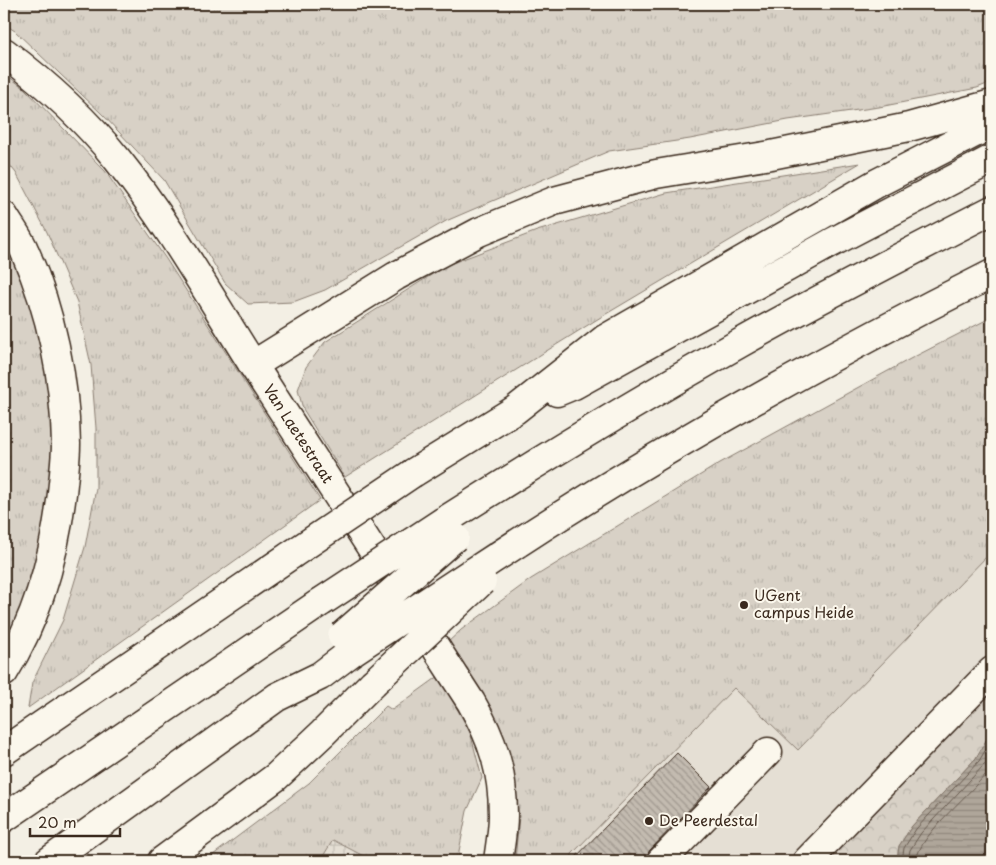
<svg xmlns="http://www.w3.org/2000/svg" width="996" height="865" viewBox="0 0 996 865" font-family="'Playpen Sans',sans-serif">
<defs>
<pattern id="industrial-grid" width="8" height="8" patternUnits="userSpaceOnUse" patternTransform="scale(1.25)"><rect width="8" height="8" fill="#e5dfd4"/><path d="M0 4h8M4 0v8" fill="none" stroke="#c5c0b6"/></pattern>
<pattern id="grass-tufts" width="24" height="20" patternUnits="userSpaceOnUse" patternTransform="scale(1.25)"><rect width="24" height="20" fill="#d8d1c6"/><path d="M3 7l-1-3M5 7V3M7 7l1-3M15 17l-1-3M17 17v-4M19 17l1-3" fill="none" stroke="#bab4aa"/></pattern>
<pattern id="forest-crowns" width="20" height="18" patternUnits="userSpaceOnUse" patternTransform="scale(1.25)"><rect width="20" height="18" fill="#d8d1c6"/><path d="M2 6a3 3 0 1 1 6 0M12 15a3 3 0 1 1 6 0" fill="none" stroke="#bab4aa"/></pattern>
<pattern id="water-rules" width="6" height="5" patternUnits="userSpaceOnUse" patternTransform="scale(1.25)"><rect width="6" height="5" fill="#afa69a"/><path d="M0 2.5h6" fill="none" stroke="#90877d"/></pattern>
<pattern id="building-back-hatch" width="6" height="6" patternUnits="userSpaceOnUse" patternTransform="scale(1.25)"><rect width="6" height="6" fill="#c3bbb0"/><path d="M-1 5l2 2M0 0l6 6M5-1l2 2" fill="none" stroke="#a0988f"/></pattern>
</defs>
<rect width="100%" height="100%" fill="#f3efe4"/>
<filter id="ink" filterUnits="userSpaceOnUse"><feTurbulence type="fractalNoise" baseFrequency=".02" numOctaves="2"/><feDisplacementMap in="SourceGraphic" scale="10" xChannelSelector="R" yChannelSelector="G"/><feConvolveMatrix kernelMatrix="1 2 1 2 8 2 1 2 1" color-interpolation-filters="sRGB"/></filter>
<g filter="url(#ink)">
<!-- built -->
<path fill="#e5dfd4" d="M 992,317 L 992,861 L 515,861 L 519,816 L 508,753 L 461,630 L 531,579 L 720,463 L 910,359 Z"/>
<!-- industrial -->
<path fill="url(#industrial-grid)" d="M 333,840 L 373,861 L 320,861 Z"/>
<!-- grass -->
<path fill="url(#grass-tufts)" stroke="#8a7e72" d="M 4,4 L 992,4 L 992,82 L 977,88 L 879,107 L 788,120 L 690,139 L 609,151 L 446,221 L 325,290 L 293,302 L 248,304 L 225,283 L 164,180 L 103,115 L 15,31 L 4,24 Z
M 4,73 L 24,88 L 105,171 L 166,259 L 320,500 L 28,708 L 32,683 L 63,620 L 85,547 L 96,488 L 96,428 L 91,365 L 77,302 L 47,232 L 16,173 L 4,158 Z
M 860,163 L 596,320 L 345,477 L 303,409 L 298,390 L 306,367 L 325,342 L 447,265 L 537,231 L 666,193 Z
M 4,245 L 13,261 L 35,318 L 50,378 L 53,421 L 53,478 L 34,580 L 4,648 Z
M 992,317 L 992,551 L 798,750 L 734,688 L 572,854 L 572,861 L 515,861 L 519,816 L 508,753 L 447,643 L 461,630 L 531,579 L 720,463 L 910,359 Z
M 439,676 L 470,732 L 482,778 L 467,811 L 459,851 L 459,861 L 373,861 L 333,840 L 320,861 L 205,861 L 309,783 L 386,706 L 392,710 Z"/>
<!-- forest -->
<path fill="url(#forest-crowns)" stroke="#8a7e72" d="M 992,682 L 992,730 L 976,758 L 912,826 L 899,846 L 897,861 L 817,861 Z"/>
<!-- water -->
<path fill="url(#water-rules)" stroke="#817468" d="M 992,730 L 992,854 L 983,861 L 897,861 L 899,846 L 912,826 L 976,758 Z"/>
<g fill="none" stroke-linecap="round" stroke-linejoin="round">
<!-- shore -->
<path stroke="#695c50" stroke-width="1" d="M 902,861 L 904,848 L 916,829 L 979,761 L 992,739
M 908,861 L 910,850 L 921,833 L 984,765 L 992,752
M 916,861 C 919,833 975,792 992,766"/>
</g>
<!-- building -->
<path fill="url(#building-back-hatch)" stroke="#3b2a1e" d="M 677,753 L 711,787 L 650,850 L 646,857 L 646,861 L 572,861 Z"/>
<g fill="none" stroke-linecap="round" stroke-linejoin="round">
<defs>
<path id="minor" d="M 4,52 C 45,83 85,119 117,159 C 167,221 210,297 253,365
M 661,861 L 768,752
M 807,861 L 992,671"/>
<path id="major" d="M 253,365 L 471,702 C 493,740 503,771 503,815 C 503,830 500,846 498,861"/>
<path id="highway" d="M 4,216 C 11,228 20,239 25,252 C 51,311 65,379 66,444 C 66,454 65,464 64,474 C 58,542 41,613 4,672
M 253,365 L 396,276 L 479,232 L 554,201 L 656,174 L 771,155 L 909,127 L 992,104
M 557,392 L 574,385 L 831,243 L 992,159
M 413,473 L 515,410 L 605,339 L 879,182 L 992,124
M 444,521 C 542,459 641,399 742,342 C 824,296 908,253 992,210
M 475,571 C 640,461 815,363 992,274
M 4,751 L 291,555
M 4,818 L 321,602
M 49,861 L 277,697 L 320,676 L 353,651
M 162,861 L 276,777 L 323,733 L 373,683"/>
</defs>
<!-- minor casing -->
<use href="#minor" stroke="#3b2a1e" stroke-width="31"/>
<!-- major casing -->
<use href="#major" stroke="#3b2a1e" stroke-width="31"/>
<!-- highway casing -->
<use href="#highway" stroke="#3b2a1e" stroke-width="31"/>
<!-- minor -->
<use href="#minor" stroke="#fbf7ec" stroke-width="28"/>
<!-- major -->
<use href="#major" stroke="#fbf7ec" stroke-width="28"/>
<!-- highway -->
<use href="#highway" stroke="#fbf7ec" stroke-width="28"/>
<defs>
<path id="highway-bridge" d="M 291,555 L 413,473
M 321,602 L 444,521
M 342,636 L 455,537
M 353,651 L 471,573
M 373,683 L 482,581"/>
</defs>
<!-- highway-bridge casing -->
<use href="#highway-bridge" stroke="#3b2a1e" stroke-width="31" stroke-linecap="butt"/>
<!-- highway-bridge -->
<use href="#highway-bridge" stroke="#fbf7ec" stroke-width="28"/>
</g>
</g>
<!-- markers -->
<g fill="#3b2a1e" stroke="#fbf7ec" stroke-width="2">
<circle cx="744" cy="605" r="5"/>
<circle cx="649" cy="821" r="5"/>
</g>
<g text-anchor="middle" stroke-width="4" stroke-linejoin="round" paint-order="stroke">
<!-- street labels -->
<g font-size="15" fill="#3b2a1e" stroke="#fbf7ec">
<text transform="translate(298 434) rotate(57)" y="5">Van Laetestraat</text>
</g>
<!-- poi labels -->
<g font-size="15" fill="#3b2a1e" stroke="#fbf7ec" text-anchor="start">
<text x="754" y="601">UGent<tspan x="754" dy="17">campus Heide</tspan></text>
<text x="659" y="826">De Peerdestal</text>
</g>
</g>
<!-- margin -->
<rect width="996" height="865" fill="none" stroke="#fbf7ec" stroke-width="20"/>
<rect x="10" y="10" width="976" height="845" fill="none" stroke="#3b2a1e" stroke-width="2" filter="url(#ink)"/>
<!-- scale -->
<path d="M30 828v8h90v-8" fill="none" stroke="#3b2a1e" stroke-width="2.5"/>
<text x="38" y="828" font-size="15" fill="#3b2a1e" stroke="#fbf7ec" stroke-width="4" paint-order="stroke">20 m</text>
</svg>
